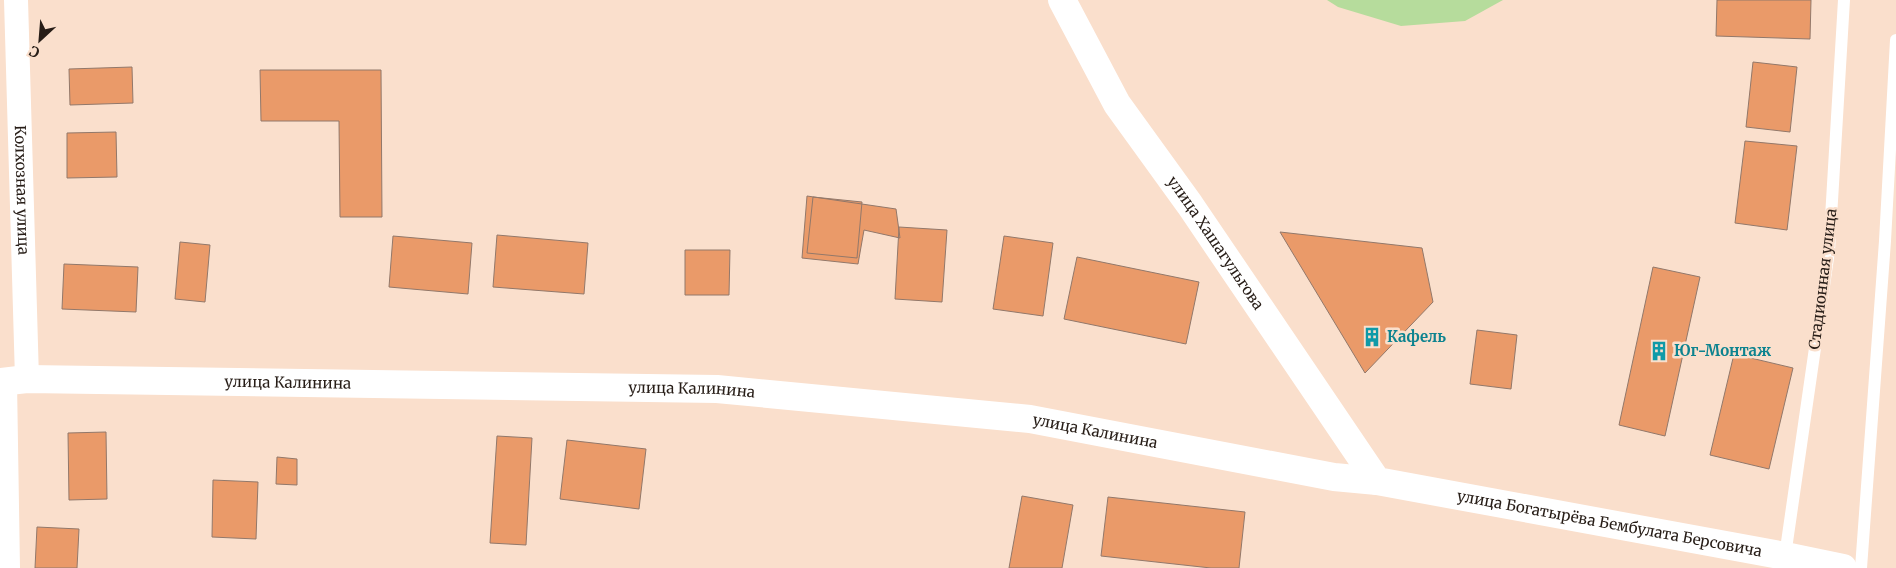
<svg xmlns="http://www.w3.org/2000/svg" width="1896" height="568" viewBox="0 0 1896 568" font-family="Merriweather,serif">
<rect width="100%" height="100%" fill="#fadfcc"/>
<!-- green -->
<path fill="#b6dc9c" d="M 1327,0 L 1503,0 L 1465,21 L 1401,26 L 1338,7 Z"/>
<!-- building -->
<path fill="#ea9a69" stroke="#92786a" d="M 1717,0 L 1811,0 L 1810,39 L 1716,36 Z
M 1753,62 L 1797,67 L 1790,132 L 1746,127 Z
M 132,67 L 133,103 L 70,105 L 69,69 Z
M 260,70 L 381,70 L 382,217 L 340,217 L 339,121 L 261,121 Z
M 116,132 L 117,177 L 67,178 L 67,133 Z
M 1745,141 L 1797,146 L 1787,230 L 1735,223 Z
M 807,196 L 896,209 L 900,238 L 864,230 L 858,264 L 802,258 Z
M 813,197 L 862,202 L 857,258 L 807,253 Z
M 899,227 L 947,230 L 942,302 L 895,299 Z
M 1280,232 L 1422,248 L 1433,302 L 1365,373 Z
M 497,235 L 588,243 L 584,294 L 493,287 Z
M 393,236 L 472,243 L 468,294 L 389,287 Z
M 1004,236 L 1053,243 L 1043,316 L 993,309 Z
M 180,242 L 210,245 L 205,302 L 175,299 Z
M 685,250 L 730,250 L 729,295 L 685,295 Z
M 1077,257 L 1199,282 L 1186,344 L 1064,319 Z
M 64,264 L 138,267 L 136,312 L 62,309 Z
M 1653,267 L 1700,277 L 1665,436 L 1619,425 Z
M 1477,330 L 1517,335 L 1511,389 L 1470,384 Z
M 1734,354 L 1793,368 L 1769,469 L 1710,455 Z
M 106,432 L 107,499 L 69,500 L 68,433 Z
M 497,436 L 532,438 L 526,545 L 490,543 Z
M 567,440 L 646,449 L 639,509 L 560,499 Z
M 277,457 L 297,459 L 297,485 L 276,484 Z
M 213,480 L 258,482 L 256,539 L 212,537 Z
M 1022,496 L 1073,505 L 1062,568 L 1009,568 Z
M 1108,497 L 1245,512 L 1239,568 L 1211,568 L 1101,556 Z
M 37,527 L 79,529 L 77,568 L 35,568 Z"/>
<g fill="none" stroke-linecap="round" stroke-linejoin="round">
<!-- service -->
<path stroke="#fff" stroke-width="12" d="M 1785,556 L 1829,251 L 1844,0
M 1861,568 L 1885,241 L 1896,40"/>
<!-- minor -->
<g stroke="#fff" stroke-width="24">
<path id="s1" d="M 16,0 L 27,379"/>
<path d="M 5,382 L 8,568"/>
</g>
<!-- tertiary -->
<path stroke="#fff" stroke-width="28" id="s2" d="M 0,382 L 27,379 L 717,389 L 1030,419 L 1334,477 L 1377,481"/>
<!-- secondary -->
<path stroke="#fff" stroke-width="28" id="s3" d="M 1062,0 L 1117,104 L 1190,205 L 1377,481 L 1785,556 L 1843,568"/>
</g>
<!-- icons -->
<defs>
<symbol id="building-bare" viewBox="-9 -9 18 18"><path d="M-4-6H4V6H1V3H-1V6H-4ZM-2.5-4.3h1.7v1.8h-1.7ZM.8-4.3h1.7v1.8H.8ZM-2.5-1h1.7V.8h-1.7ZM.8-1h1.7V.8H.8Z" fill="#0f9aa8" stroke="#fadfcc" stroke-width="2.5" paint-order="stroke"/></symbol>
</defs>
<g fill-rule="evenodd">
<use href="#building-bare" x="1358" y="323" width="28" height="28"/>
<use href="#building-bare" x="1645" y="337" width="28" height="28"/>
</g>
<g text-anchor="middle" stroke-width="5" stroke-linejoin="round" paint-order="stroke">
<!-- street labels -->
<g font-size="15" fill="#271d17" stroke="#fadfcc">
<text dy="5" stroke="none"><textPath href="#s1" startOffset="190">Колхозная улица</textPath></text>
<text dy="5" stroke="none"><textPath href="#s3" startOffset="288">улица Хашагульгова</textPath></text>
<text transform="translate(1823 279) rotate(-83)" y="5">Стадионная улица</text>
<text dy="5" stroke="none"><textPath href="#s2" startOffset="288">улица Калинина</textPath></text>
<text dy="5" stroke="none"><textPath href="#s2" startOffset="692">улица Калинина</textPath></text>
<text dy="5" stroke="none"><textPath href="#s2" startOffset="1098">улица Калинина</textPath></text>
<text dy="5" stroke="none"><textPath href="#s3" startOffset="812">улица Богатырёва Бембулата Берсовича</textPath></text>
</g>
<!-- culture labels -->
<g font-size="15" font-weight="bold" fill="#0d838f" stroke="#fadfcc" text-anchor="start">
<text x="1387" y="342">Кафель</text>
<text x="1674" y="356">Юг-Монтаж</text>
</g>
</g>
<!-- north arrow -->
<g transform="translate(40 40) rotate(206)" stroke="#fadfcc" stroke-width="4" paint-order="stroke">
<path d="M0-4L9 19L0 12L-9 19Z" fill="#271d17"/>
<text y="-8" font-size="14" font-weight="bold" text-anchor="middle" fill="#271d17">С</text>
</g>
</svg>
